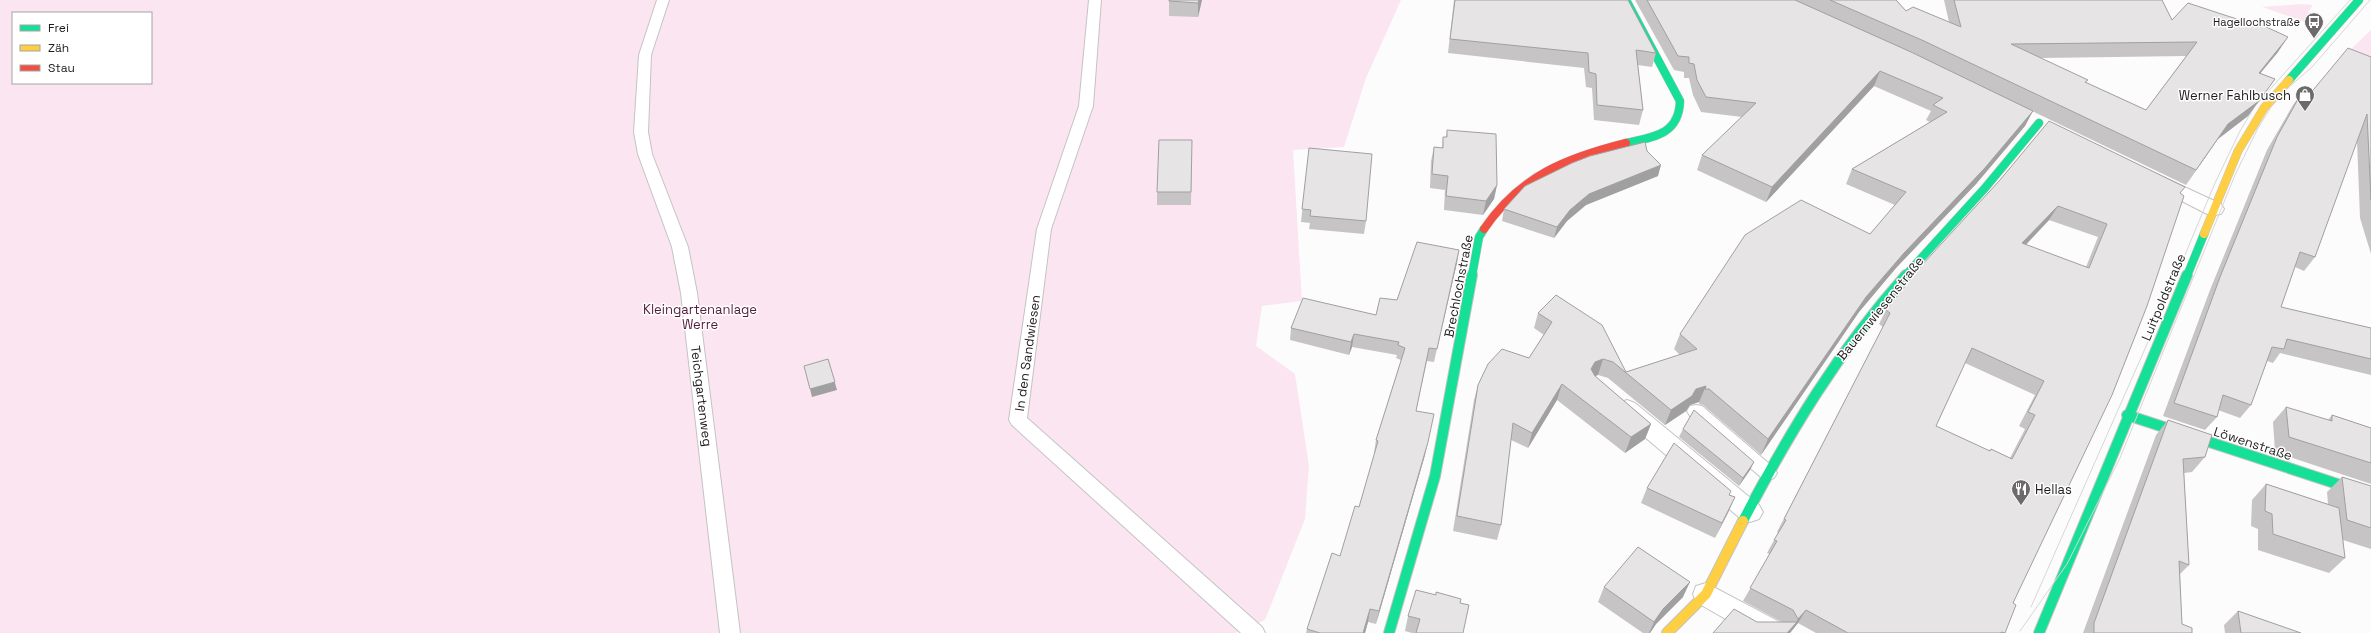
<svg xmlns="http://www.w3.org/2000/svg" width="2371" height="633" viewBox="0 0 2371 633" font-family="'Space Grotesk',sans-serif">
<rect width="100%" height="100%" fill="#fdfcfc"/>
<!-- green -->
<path fill="#fbe5f0" fill-rule="evenodd" d="M 0,0 L 1401,0 L 1366,78 L 1344,147 L 1293,150 L 1302,301 L 1262,306 L 1256,346 L 1295,374 L 1309,466 L 1305,519 L 1265,620 L 1235,633 L 0,633 ZM 13,13 L 151,13 L 151,83 L 13,83 Z
M 2301,4 L 2313,5 L 2308,12 L 2316,14 L 2308,23 L 2262,7 Z
M 2371,30 L 2371,58 L 2349,51 Z"/>
<g fill="none" stroke-linecap="round" stroke-linejoin="round">
<defs>
<path id="lane" d="M 657,0 L 669,0 L 651,55 L 648,132 L 652,154 L 688,247 L 697,293 L 740,633 L 720,633 L 681,293 L 672,247 L 638,154 L 634,132 L 639,55 Z
M 1089,0 L 1101,0 L 1093,106 L 1051,229 L 1027,418 L 1262,627 L 1265,633 L 1241,633 L 1012,425 L 1009,420 L 1037,229 L 1079,106 Z
M 1696,405 L 1702,406 L 1774,468 L 1777,473 L 1774,478 L 1768,480 L 1762,478 L 1690,416 L 1687,411 L 1690,406 Z"/>
<path id="street" d="M 2154,173 L 2221,204 L 2224,209 L 2221,214 L 2214,215 L 2207,214 L 2147,183 L 2144,179 L 2147,175 Z
M 1627,400 L 1635,403 L 1759,505 L 1763,512 L 1759,519 L 1750,522 L 1741,519 L 1619,415 L 1615,409 L 1619,403 Z
M 1706,583 L 1785,625 L 1789,633 L 1750,633 L 1696,602 L 1693,594 L 1696,586 Z"/>
<path id="fast-far1" d="M 1626,0 L 1680,101 C 1679,135 1653,137 1626,143
M 2289,80 L 2359,0
M 1472,276 L 1479,237 L 1484,229
M 1905,276 L 1985,188 L 2039,123
M 2187,276 L 2204,234"/>
<path id="fast" d="M 2127,415 L 2371,495
M 1743,521 C 1789,433 1839,350 1906,275
M 1389,633 L 1435,476 L 1472,275
M 2039,633 L 2187,275"/>
<path id="slow-far1" d="M 2204,234 L 2238,151 L 2264,108 L 2289,80"/>
<path id="slow" d="M 1667,633 L 1706,594 L 1743,521"/>
<path id="jam" d="M 1484,229 C 1520,176 1566,158 1626,143"/>
</defs>
<!-- lane casing -->
<use href="#lane" stroke="#c5c3c4" stroke-width="2"/>
<!-- street casing -->
<use href="#street" stroke="#c5c3c4" stroke-width="2"/>
<!-- fast-far1 casing -->
<use href="#fast-far1" stroke="#c5c3c4" stroke-width="9"/>
<!-- fast casing -->
<use href="#fast" stroke="#c5c3c4" stroke-width="12"/>
<!-- slow-far1 casing -->
<use href="#slow-far1" stroke="#c5c3c4" stroke-width="9"/>
<!-- slow casing -->
<use href="#slow" stroke="#c5c3c4" stroke-width="12"/>
<!-- jam casing -->
<use href="#jam" stroke="#c5c3c4" stroke-width="9"/>
<!-- lane -->
<use href="#lane" fill="#fff" fill-rule="evenodd"/>
<!-- street -->
<use href="#street" fill="#fff" fill-rule="evenodd"/>
<!-- fast-far1 -->
<use href="#fast-far1" stroke="#16e098" stroke-width="8"/>
<!-- fast -->
<use href="#fast" stroke="#16e098" stroke-width="10"/>
<!-- slow-far1 -->
<use href="#slow-far1" stroke="#ffcf43" stroke-width="8"/>
<!-- slow -->
<use href="#slow" stroke="#ffcf43" stroke-width="10"/>
<!-- jam -->
<use href="#jam" stroke="#f24e42" stroke-width="8"/>
<!-- tram -->
<path stroke="#d7d6d7" stroke-width="1" d="M 2031,607 L 2159,317 L 2215,183 L 2240,131 L 2255,106 L 2350,0
M 2020,631 L 2067,564 L 2120,458 L 2235,175 L 2258,128 L 2271,107 L 2288,88 L 2312,67 L 2370,0"/>
</g>
<!-- wall -->
<path fill="#c6c4c5" fill-rule="evenodd" d="M 1169,0 L 1202,0 L 1198,17 L 1169,16 Z
M 1454,0 L 1628,0 L 1656,53 L 1652,67 L 1638,65 L 1643,110 L 1639,125 L 1594,120 L 1592,88 L 1586,87 L 1584,68 L 1448,53 Z
M 1635,0 L 1896,0 L 1906,11 L 1949,22 L 1944,0 L 2162,0 L 2172,20 L 2278,52 L 2260,73 L 2275,79 L 2248,116 L 2218,139 L 2186,185 L 2032,111 L 2025,126 L 1976,184 L 1896,268 L 1859,312 L 1761,455 L 1703,405 L 1699,404 L 1699,402 L 1690,405 L 1686,411 L 1665,425 L 1608,378 L 1598,375 L 1594,376 L 1651,424 L 1645,439 L 1625,453 L 1557,400 L 1528,448 L 1511,440 L 1501,525 L 1497,540 L 1453,531 L 1474,400 L 1478,385 L 1529,358 L 1544,335 L 1534,328 L 1538,313 L 1556,295 L 1626,372 L 1680,355 L 1674,349 L 1680,334 L 1870,234 L 1895,205 L 1846,184 L 1852,169 L 1930,122 L 1926,120 L 1931,111 L 1874,86 L 1766,202 L 1697,170 L 1702,155 L 1742,117 L 1701,112 L 1693,95 L 1689,78 L 1684,78 L 1684,72 L 1674,70 ZM 2186,56 L 2146,110 L 2087,83 L 2041,58 Z
M 2371,57 L 2371,254 L 2360,218 L 2357,140 L 2315,257 L 2304,271 L 2295,267 L 2281,307 L 2371,328 L 2371,375 L 2280,353 L 2273,363 L 2267,361 L 2251,405 L 2240,418 L 2218,410 L 2217,417 L 2205,430 L 2163,416 L 2210,290 L 2267,150 L 2293,105 L 2302,92 L 2309,95 Z
M 1447,130 L 1497,185 L 1494,199 L 1483,215 L 1444,210 L 1445,190 L 1430,188 L 1431,161 L 1434,147 L 1442,148 L 1443,137 L 1446,137 Z
M 1192,140 L 1191,205 L 1157,205 L 1157,192 Z
M 1309,148 L 1366,221 L 1364,234 L 1309,229 L 1310,223 L 1301,222 Z
M 1647,151 L 1658,176 L 1586,205 L 1567,221 L 1554,238 L 1502,221 L 1504,209 Z
M 2000,180 L 2180,193 L 2013,603 L 2005,633 L 1816,633 L 1798,623 L 1790,633 L 1713,633 L 1757,622 L 1782,622 L 1743,601 L 1770,554 L 1767,553 L 1778,533 L 1777,532 L 1883,327 L 1879,324 L 1886,310 ZM 2049,220 L 2098,237 L 2086,267 L 2026,245 ZM 1965,363 L 2035,395 L 2019,426 L 2025,429 L 2010,458 L 1991,449 L 1989,451 L 1936,426 Z
M 1459,250 L 1434,362 L 1427,361 L 1416,411 L 1425,455 L 1376,624 L 1368,622 L 1365,633 L 1306,633 L 1307,629 L 1340,556 L 1359,507 L 1375,453 L 1374,453 L 1376,440 L 1401,360 L 1396,358 L 1397,355 L 1352,347 L 1349,355 L 1290,340 L 1291,328 L 1376,315 L 1397,300 Z
M 2286,407 L 2328,420 L 2332,415 L 2371,428 L 2371,484 L 2275,452 L 2273,422 Z
M 2168,420 L 2205,457 L 2192,472 L 2184,473 L 2189,565 L 2180,574 L 2182,624 L 2192,633 L 2083,633 L 2156,435 Z
M 1683,429 L 1754,462 L 1750,470 L 1739,486 L 1679,437 Z
M 2342,477 L 2371,486 L 2371,549 L 2343,540 L 2345,558 L 2329,573 L 2258,550 L 2258,529 L 2251,526 L 2252,500 L 2266,484 L 2328,504 L 2327,492 Z
M 1647,488 L 1730,495 L 1735,497 L 1715,538 L 1641,503 Z
M 1604,587 L 1683,597 L 1656,624 L 1650,633 L 1643,633 L 1598,602 Z
M 1460,603 L 1463,633 L 1412,633 L 1405,631 L 1408,616 Z
M 2238,611 L 2301,633 L 2225,633 L 2224,625 Z"/>
<!-- shaded-wall -->
<path fill="#a1a0a0" d="M 1199,0 L 1202,0 L 1198,17 L 1198,3 Z
M 2288,37 L 2278,52 L 2249,87 L 2259,73 Z
M 1880,71 L 1874,86 L 1766,202 L 1772,187 Z
M 2275,79 L 2248,116 L 2218,139 L 2186,185 L 2228,124 Z
M 2033,111 L 2025,126 L 1976,184 L 1896,268 L 1859,312 L 1761,455 L 1768,439 L 1866,297 L 1904,253 Z
M 1661,165 L 1658,176 L 1586,205 L 1567,221 L 1554,238 L 1557,227 L 1570,210 L 1589,194 Z
M 1497,185 L 1494,199 L 1483,215 L 1486,201 Z
M 2058,206 L 2049,220 L 2014,257 L 2022,243 Z
M 1459,250 L 1457,263 L 1434,362 L 1437,349 Z
M 1354,334 L 1352,347 L 1349,355 L 1351,342 Z
M 828,359 L 837,390 L 812,397 L 810,389 Z
M 1603,359 L 1598,375 L 1590,378 L 1591,369 L 1595,362 Z
M 1562,384 L 1557,400 L 1528,448 L 1532,433 Z
M 1706,386 L 1699,402 L 1690,405 L 1686,411 L 1665,425 L 1671,410 L 1696,389 Z
M 1651,424 L 1645,439 L 1625,453 L 1631,437 Z
M 1428,442 L 1425,455 L 1376,624 L 1379,611 Z
M 1754,462 L 1750,470 L 1739,486 L 1743,478 Z
M 1735,497 L 1728,513 L 1715,538 L 1722,523 Z
M 1690,582 L 1683,597 L 1656,624 L 1650,633 L 1649,633 L 1654,622 L 1663,609 Z
M 1370,609 L 1368,622 L 1365,633 L 1363,633 Z
M 1806,610 L 1798,623 L 1790,633 L 1798,619 Z
M 1797,622 L 1790,633 L 1787,633 Z"/>
<!-- building -->
<path fill="#e6e4e5" stroke="#a1a0a0" fill-rule="evenodd" d="M 1169,0 L 1199,0 L 1198,3 L 1169,1 Z
M 1455,0 L 1628,0 L 1656,53 L 1636,50 L 1643,110 L 1597,105 L 1596,74 L 1589,72 L 1588,53 L 1450,39 Z
M 1647,0 L 1795,0 L 1911,52 L 2033,111 L 1984,169 L 1904,253 L 1866,297 L 1768,439 L 1709,389 L 1705,389 L 1706,386 L 1696,389 L 1692,396 L 1671,410 L 1613,362 L 1603,359 L 1595,362 L 1591,369 L 1595,376 L 1651,424 L 1631,437 L 1562,384 L 1532,433 L 1513,423 L 1501,525 L 1457,516 L 1478,385 L 1488,364 L 1502,349 L 1529,358 L 1552,322 L 1538,313 L 1556,295 L 1602,325 L 1626,372 L 1697,349 L 1680,334 L 1745,235 L 1801,200 L 1870,234 L 1906,192 L 1852,169 L 1947,112 L 1933,105 L 1943,98 L 1880,71 L 1772,187 L 1702,155 L 1756,103 L 1706,97 L 1697,80 L 1694,64 L 1689,63 L 1689,57 L 1678,56 Z
M 1830,0 L 1896,0 L 1906,11 L 1913,7 L 1961,27 L 1954,0 L 2162,0 L 2172,20 L 2188,3 L 2261,27 L 2262,25 L 2288,37 L 2259,73 L 2275,79 L 2259,101 L 2228,124 L 2196,170 L 1924,41 ZM 2197,42 L 2146,110 L 2085,82 L 2088,80 L 2011,44 Z
M 2348,48 L 2371,57 L 2371,200 L 2367,114 L 2315,257 L 2300,252 L 2281,307 L 2371,328 L 2371,359 L 2287,339 L 2284,349 L 2272,347 L 2251,405 L 2223,395 L 2217,417 L 2174,403 L 2220,277 L 2277,137 L 2302,92 L 2309,95 Z
M 2049,121 L 2185,187 L 2180,193 L 2184,196 L 2147,306 L 2112,395 L 2013,603 L 2016,605 L 2005,633 L 2001,632 L 2001,633 L 1848,633 L 1806,610 L 1798,619 L 1793,610 L 1750,588 L 1777,541 L 1774,540 L 1786,520 L 1784,519 L 1890,313 L 1886,310 L 1921,266 L 2000,180 ZM 2058,206 L 2107,224 L 2089,268 L 2022,243 ZM 1972,348 L 2044,381 L 2028,412 L 2035,415 L 2012,459 L 1991,449 L 1990,451 L 1936,426 Z
M 1447,130 L 1496,134 L 1497,185 L 1486,201 L 1446,196 L 1448,176 L 1432,174 L 1434,147 L 1443,148 L 1443,137 L 1447,137 Z
M 1159,140 L 1192,140 L 1191,192 L 1157,192 Z
M 1645,142 L 1647,151 L 1661,165 L 1589,194 L 1570,210 L 1557,227 L 1504,209 L 1525,186 L 1572,163 L 1590,156 Z
M 1309,148 L 1372,154 L 1366,221 L 1310,216 L 1311,210 L 1302,209 Z
M 1417,242 L 1459,250 L 1437,349 L 1429,348 L 1416,411 L 1434,414 L 1428,442 L 1379,611 L 1370,609 L 1363,633 L 1320,633 L 1307,629 L 1332,553 L 1340,556 L 1355,506 L 1359,507 L 1378,441 L 1376,440 L 1405,348 L 1398,345 L 1399,342 L 1354,334 L 1351,342 L 1291,328 L 1303,298 L 1376,315 L 1380,298 L 1397,300 Z
M 828,359 L 835,382 L 810,389 L 804,366 Z
M 2286,407 L 2332,421 L 2332,415 L 2371,428 L 2371,463 L 2289,437 Z
M 1694,410 L 1754,462 L 1743,478 L 1683,429 Z
M 2168,420 L 2212,435 L 2205,457 L 2183,459 L 2189,565 L 2179,561 L 2182,624 L 2192,628 L 2192,633 L 2094,633 L 2094,623 Z
M 1674,443 L 1731,491 L 1729,495 L 1735,497 L 1722,523 L 1647,488 Z
M 2342,477 L 2371,486 L 2371,528 L 2347,520 Z
M 2266,484 L 2339,508 L 2345,558 L 2273,534 L 2272,514 L 2265,511 Z
M 1638,547 L 1690,582 L 1663,609 L 1654,622 L 1604,587 Z
M 1416,590 L 1436,595 L 1436,592 L 1461,599 L 1460,603 L 1469,605 L 1463,633 L 1416,633 L 1420,619 L 1408,616 Z
M 1734,609 L 1757,622 L 1797,622 L 1787,633 L 1713,633 Z
M 2238,611 L 2301,633 L 2241,633 Z"/>
<!-- icons -->
<defs>
<symbol id="bus-pin" viewBox="-11 -11 22 30"><path d="M0 17L-7.5 6A9.5 9.5 0 1 1 7.5 6Z" fill="#6d6a6c" stroke="#fff"/><path d="M-5-6H5V4H4V6H2V4H-2V6H-4V4H-5ZM-3.5-4V0h7V-4ZM-3.5 1.2v1.5H-2V1.2ZM2 1.2v1.5H3.5V1.2Z" fill="#fff"/></symbol>
<symbol id="shop-pin" viewBox="-11 -11 22 30"><path d="M0 17L-7.5 6A9.5 9.5 0 1 1 7.5 6Z" fill="#6d6a6c" stroke="#fff"/><path d="M-5-2.5h2.3a2.7 3.5 0 0 1 5.4 0H5L5.5 6h-11ZM-1.5-2.5h3a1.5 2.3 0 0 0-3 0Z" fill="#fff"/></symbol>
<symbol id="restaurant-pin" viewBox="-11 -11 22 30"><path d="M0 17L-7.5 6A9.5 9.5 0 1 1 7.5 6Z" fill="#6d6a6c" stroke="#fff"/><path d="M-5-6h1v4h1v-4h1v4h1v-4h1v5L-1.5 .5V6h-2V.5L-5-1ZM5-6V6H3V1.5H1.5Q1.5-4 5-6Z" fill="#fff"/></symbol>
</defs>
<g fill-rule="evenodd">
<use href="#bus-pin" x="2303" y="11" width="22" height="30"/>
<use href="#shop-pin" x="2294" y="84" width="22" height="30"/>
<use href="#restaurant-pin" x="2010" y="478" width="22" height="30"/>
</g>
<g text-anchor="middle" stroke-width="3" stroke-linejoin="round" paint-order="stroke">
<!-- far-poi labels -->
<g font-size="11" fill="#1f1c1e" stroke="#fff" text-anchor="end">
<text x="2300" y="26">Hagellochstraße</text>
</g>
<!-- poi labels -->
<g font-size="13" fill="#1f1c1e" stroke="#fff" text-anchor="end">
<text x="2291" y="100">Werner Fahlbusch</text>
<text x="2035" y="494" text-anchor="start">Hellas</text>
</g>
<!-- street labels -->
<g font-size="13" fill="#1f1c1e" stroke="#fff">
<text transform="translate(1458 286) rotate(-79)" y="5">Brechlochstraße</text>
<text transform="translate(2163 297) rotate(-67)" y="5">Luitpoldstraße</text>
<text transform="translate(1880 308) rotate(-51)" y="5">Bauernwiesenstraße</text>
<text transform="translate(1027 353) rotate(-82)" y="5">In den Sandwiesen</text>
<text transform="translate(702 396) rotate(83)" y="5">Teichgartenweg</text>
<text transform="translate(2253 443) rotate(18)" y="5">Löwenstraße</text>
</g>
<!-- park labels -->
<g font-size="13" fill="#551b3e" stroke="#fff">
<text x="700" y="314">Kleingartenanlage<tspan x="700" dy="15">Werre</tspan></text>
</g>
</g>
<!-- legend -->
<rect x="12" y="12" width="140" height="72" fill="#ffffff" stroke="#a5a4a5"/>
<rect x="20" y="25" width="20" height="6" fill="#16e098" stroke="#a5a4a5"/>
<text x="48" y="32" font-size="12" fill="#1f1c1e">Frei</text>
<rect x="20" y="45" width="20" height="6" fill="#ffcf43" stroke="#a5a4a5"/>
<text x="48" y="52" font-size="12" fill="#1f1c1e">Zäh</text>
<rect x="20" y="65" width="20" height="6" fill="#f24e42" stroke="#a5a4a5"/>
<text x="48" y="72" font-size="12" fill="#1f1c1e">Stau</text>
</svg>
